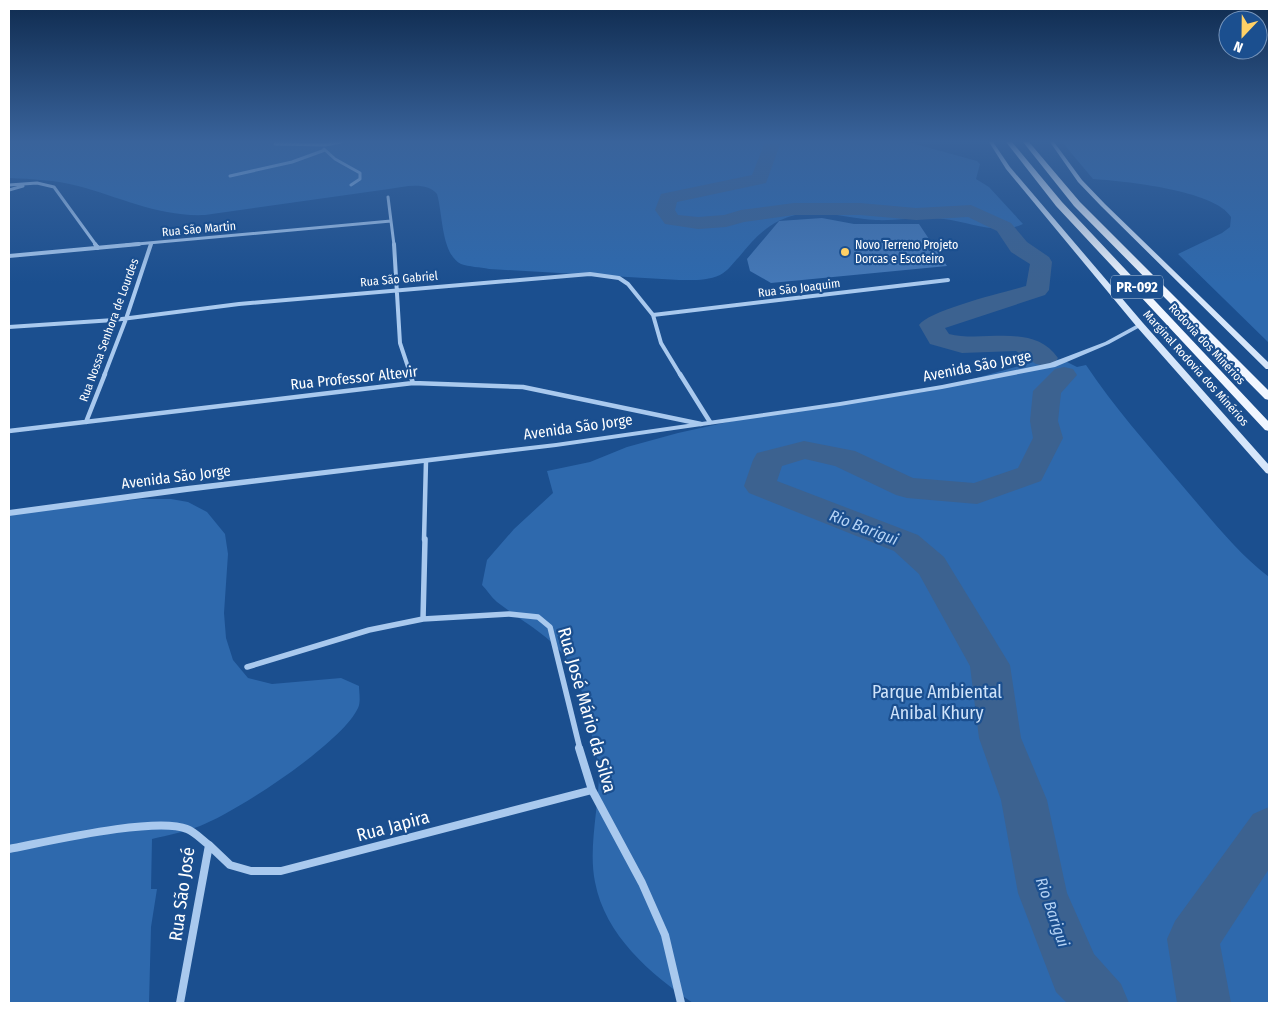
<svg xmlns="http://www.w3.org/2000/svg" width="1278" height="1012" viewBox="0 0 1278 1012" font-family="'Fira Sans Condensed',sans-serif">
<rect width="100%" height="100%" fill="#1b4f8f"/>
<!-- green -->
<path fill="#2e69ad" d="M 9,142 L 908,142 L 977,161 L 980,164 L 976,179 L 989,187 L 1023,224 C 999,236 970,222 944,219 C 921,216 899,221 876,220 C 851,219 825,210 800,214 C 772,219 756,236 739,257 C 733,263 728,271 720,275 C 707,281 692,280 679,280 L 489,269 C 480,267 469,267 461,264 C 441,254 443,214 437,194 C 426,181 404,187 389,189 L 205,215 C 159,217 120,197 78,186 C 55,180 32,179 9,178 Z
M 1062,142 L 1269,142 L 1269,343 L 1178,254 L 1222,233 L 1230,227 L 1231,217 C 1215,190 1123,181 1093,179 Z
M 1044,359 L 1063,360 L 1077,367 L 1086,365 C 1114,407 1147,444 1180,483 C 1208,515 1235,551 1269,577 L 1269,1003 L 693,1003 C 650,974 605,935 595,882 C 588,848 599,807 599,772 C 599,764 596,754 594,746 C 589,721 585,696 575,673 C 559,639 525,624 497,602 C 491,597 487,590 482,585 L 487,560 L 514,529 L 553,493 L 547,471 L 590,462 L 627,447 L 678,433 L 737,420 L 930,391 Z
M 141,499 L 171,499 L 188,502 L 207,512 L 225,534 L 228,554 L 224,613 L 226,638 L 233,660 L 248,678 L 272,684 L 341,678 L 359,686 C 359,692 361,702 358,708 C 342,743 237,812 200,826 C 185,832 168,835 152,839 L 151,889 L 157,889 L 151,927 L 149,1003 L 9,1003 L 9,512 Z"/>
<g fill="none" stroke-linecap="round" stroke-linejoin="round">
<!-- stream -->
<path stroke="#9cc4f0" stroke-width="3" d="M 275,144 L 325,145 L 341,142
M 324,149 L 335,159 L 360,173 L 360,179 L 351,185
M 230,176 L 292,162 L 325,150"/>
<!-- river -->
<path fill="#3c6290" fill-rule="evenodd" d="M 765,142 L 781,142 L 766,183 L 677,202 L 675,210 L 678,215 L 698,217 L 724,215 L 741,210 L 794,203 L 860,203 L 916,208 L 971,205 L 1011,223 L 1027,242 L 1049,257 L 1052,262 L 1049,290 L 1045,295 L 945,328 L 949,334 C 984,343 1033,322 1058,358 L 1054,364 L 1045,366 L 1036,364 L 1016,351 L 962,353 L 930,344 L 919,325 C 929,310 1005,292 1026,286 L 1030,264 L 1011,252 L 997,231 L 968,217 L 916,220 L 860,215 L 794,215 L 744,222 L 726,227 L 698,229 L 665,224 L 655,210 L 661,194 L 752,175 Z
M 1064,367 L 1073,369 L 1077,375 L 1061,393 L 1058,421 L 1063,438 L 1041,481 L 977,504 L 907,498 L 896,495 L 835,466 L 805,459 L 782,466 L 777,481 L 918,535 L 944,557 L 1010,665 L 1021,738 L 1047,800 L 1067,893 L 1094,954 L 1121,984 L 1129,1003 L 1067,1003 L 1056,992 L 1018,893 L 1001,800 L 979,738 L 970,666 L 919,574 L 894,551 L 749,493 L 744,486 L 753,460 L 757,453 L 804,441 L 855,451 L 913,478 L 974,483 L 1018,468 L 1033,438 L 1030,421 L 1033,391 L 1055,369 Z
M 1269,807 L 1269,869 L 1220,944 L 1231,1003 L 1177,1003 L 1167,939 L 1175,921 L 1253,814 Z"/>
</g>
<!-- building -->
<path fill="#4478b7" d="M 822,218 L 854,224 L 919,224 L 947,266 L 771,283 L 750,271 L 747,259 L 779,221 Z"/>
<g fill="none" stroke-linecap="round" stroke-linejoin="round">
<!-- minor-far4 -->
<path stroke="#a9c9ee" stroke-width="3" d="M 9,185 L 37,183 L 54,187 L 96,245
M 9,190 L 23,186
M 388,197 L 394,245
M 126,245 L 391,221"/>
<!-- minor-far3 -->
<path stroke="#a9c9ee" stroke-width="4" d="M 95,244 L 98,248
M 394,244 L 400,343 L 411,376
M 9,256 L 139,244
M 653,315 L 948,280
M 9,327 L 114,320 L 239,304 L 590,274 L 619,278 L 628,284 L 653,315 L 661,343 L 681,376
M 104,376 L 126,319 L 151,244"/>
<!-- minor-far2 -->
<path stroke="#a9c9ee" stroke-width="4.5" d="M 410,374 L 413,383
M 680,374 L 710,422
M 86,422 L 105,374
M 9,431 L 413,383 L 523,387 L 701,424
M 424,540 L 426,461"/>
<!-- minor-far1 -->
<path stroke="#a9c9ee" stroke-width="5.5" d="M 423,619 L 425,539
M 247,667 L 369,630 L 423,619 L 509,614 L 538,617 L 550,627 L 580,749"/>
<!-- minor -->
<path stroke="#a9c9ee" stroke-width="8" d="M 579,748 L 592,790 L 642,883 L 665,935 L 681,1003
M 209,845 L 230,865 L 251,871 L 281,871 L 592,790
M 9,849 C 46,842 156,816 187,829 C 195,832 202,840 209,845 L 180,1003"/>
<!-- tertiary -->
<path fill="#a9c9ee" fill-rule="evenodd" d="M 1140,323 L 1142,324 L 1142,326 L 1109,344 L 1055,367 L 942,389 L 840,406 L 556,447 L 187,492 L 9,516 L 9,510 L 187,486 L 556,443 L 840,402 L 942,385 L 1050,363 L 1105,342 Z"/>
<!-- secondary -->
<path fill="#d6e6fa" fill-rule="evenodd" d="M 989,142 L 993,142 L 1010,167 L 1143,323 L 1269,465 L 1269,474 L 1266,473 L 1137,327 L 1006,169 Z
M 1050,142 L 1054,142 L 1082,180 L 1105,204 L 1269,363 L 1269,369 L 1266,369 L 1101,206 L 1078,182 Z"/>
<!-- primary -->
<path fill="#f0f6ff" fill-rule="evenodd" d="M 1006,142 L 1012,142 L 1062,202 L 1269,422 L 1269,431 L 1265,430 L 1056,206 Z
M 1023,142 L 1029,142 L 1080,202 L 1269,391 L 1269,400 L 1265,399 L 1074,206 Z"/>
</g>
<!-- sky -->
<linearGradient id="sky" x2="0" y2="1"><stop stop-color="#0f2b4f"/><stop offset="0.5" stop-color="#39639b"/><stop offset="1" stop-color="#39639b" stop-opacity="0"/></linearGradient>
<rect width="1278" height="283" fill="url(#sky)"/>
<!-- markers -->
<circle fill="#ffd166" stroke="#1b4f8f" stroke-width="2" cx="845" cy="252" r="5"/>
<g text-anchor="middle" stroke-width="4.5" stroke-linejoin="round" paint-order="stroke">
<!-- far-street labels -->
<g font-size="12" fill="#fff" stroke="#1b4f8f">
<text transform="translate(199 229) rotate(-5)" y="4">Rua São Martin</text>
<text transform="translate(399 279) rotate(-5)" y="4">Rua São Gabriel</text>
<text transform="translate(799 288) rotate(-7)" y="4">Rua São Joaquim</text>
<text transform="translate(109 330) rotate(-70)" y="4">Rua Nossa Senhora de Lourdes</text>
<text transform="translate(1207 344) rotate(47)" y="4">Rodovia dos Minérios</text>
<text transform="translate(1196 368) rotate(48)" y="4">Marginal Rodovia dos Minérios</text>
</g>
<!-- far-poi labels -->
<g font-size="12" fill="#fff" stroke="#1b4f8f" text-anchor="start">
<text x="855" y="249">Novo Terreno Projeto<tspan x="855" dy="14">Dorcas e Escoteiro</tspan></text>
</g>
<!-- shield labels -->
<rect fill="#1b4f8f" stroke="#bbcadd" stroke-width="1" x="1111" y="275.5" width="52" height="23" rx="4"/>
<g font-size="14" font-weight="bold" fill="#fff">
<text x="1137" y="292">PR-092</text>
</g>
<!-- street labels -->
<g font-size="15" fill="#fff" stroke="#1b4f8f">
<text transform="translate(977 366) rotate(-11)" y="5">Avenida São Jorge</text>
<text transform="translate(354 378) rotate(-6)" y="5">Rua Professor Altevir</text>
<text transform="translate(578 427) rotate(-8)" y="5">Avenida São Jorge</text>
<text transform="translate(176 477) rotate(-7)" y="5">Avenida São Jorge</text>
</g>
<!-- water labels -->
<g font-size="16" font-style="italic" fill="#b5d3f5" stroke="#1b4f8f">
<text transform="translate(864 527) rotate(21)" y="6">Rio Barigui</text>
<text transform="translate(1053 912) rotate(71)" y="6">Rio Barigui</text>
</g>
<!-- near-park labels -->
<g font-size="18" fill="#cfe3fa" stroke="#1b4f8f">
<text x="937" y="698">Parque Ambiental<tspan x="937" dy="21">Anibal Khury</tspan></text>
</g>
<!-- near-street labels -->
<g font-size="18" fill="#fff" stroke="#1b4f8f">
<text transform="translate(587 710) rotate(74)" y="6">Rua José Mário da Silva</text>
<text transform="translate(393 826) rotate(-15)" y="6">Rua Japira</text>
<text transform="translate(182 894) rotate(-82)" y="6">Rua São José</text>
</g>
</g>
<!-- border -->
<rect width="1278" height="1012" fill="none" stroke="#ffffff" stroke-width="20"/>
<!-- north arrow -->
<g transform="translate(1243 35) rotate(202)"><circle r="24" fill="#1b4f8f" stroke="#7695bc"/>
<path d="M0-4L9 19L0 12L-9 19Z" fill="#ffd166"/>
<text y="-8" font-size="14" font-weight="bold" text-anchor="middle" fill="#ffffff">N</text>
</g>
</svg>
